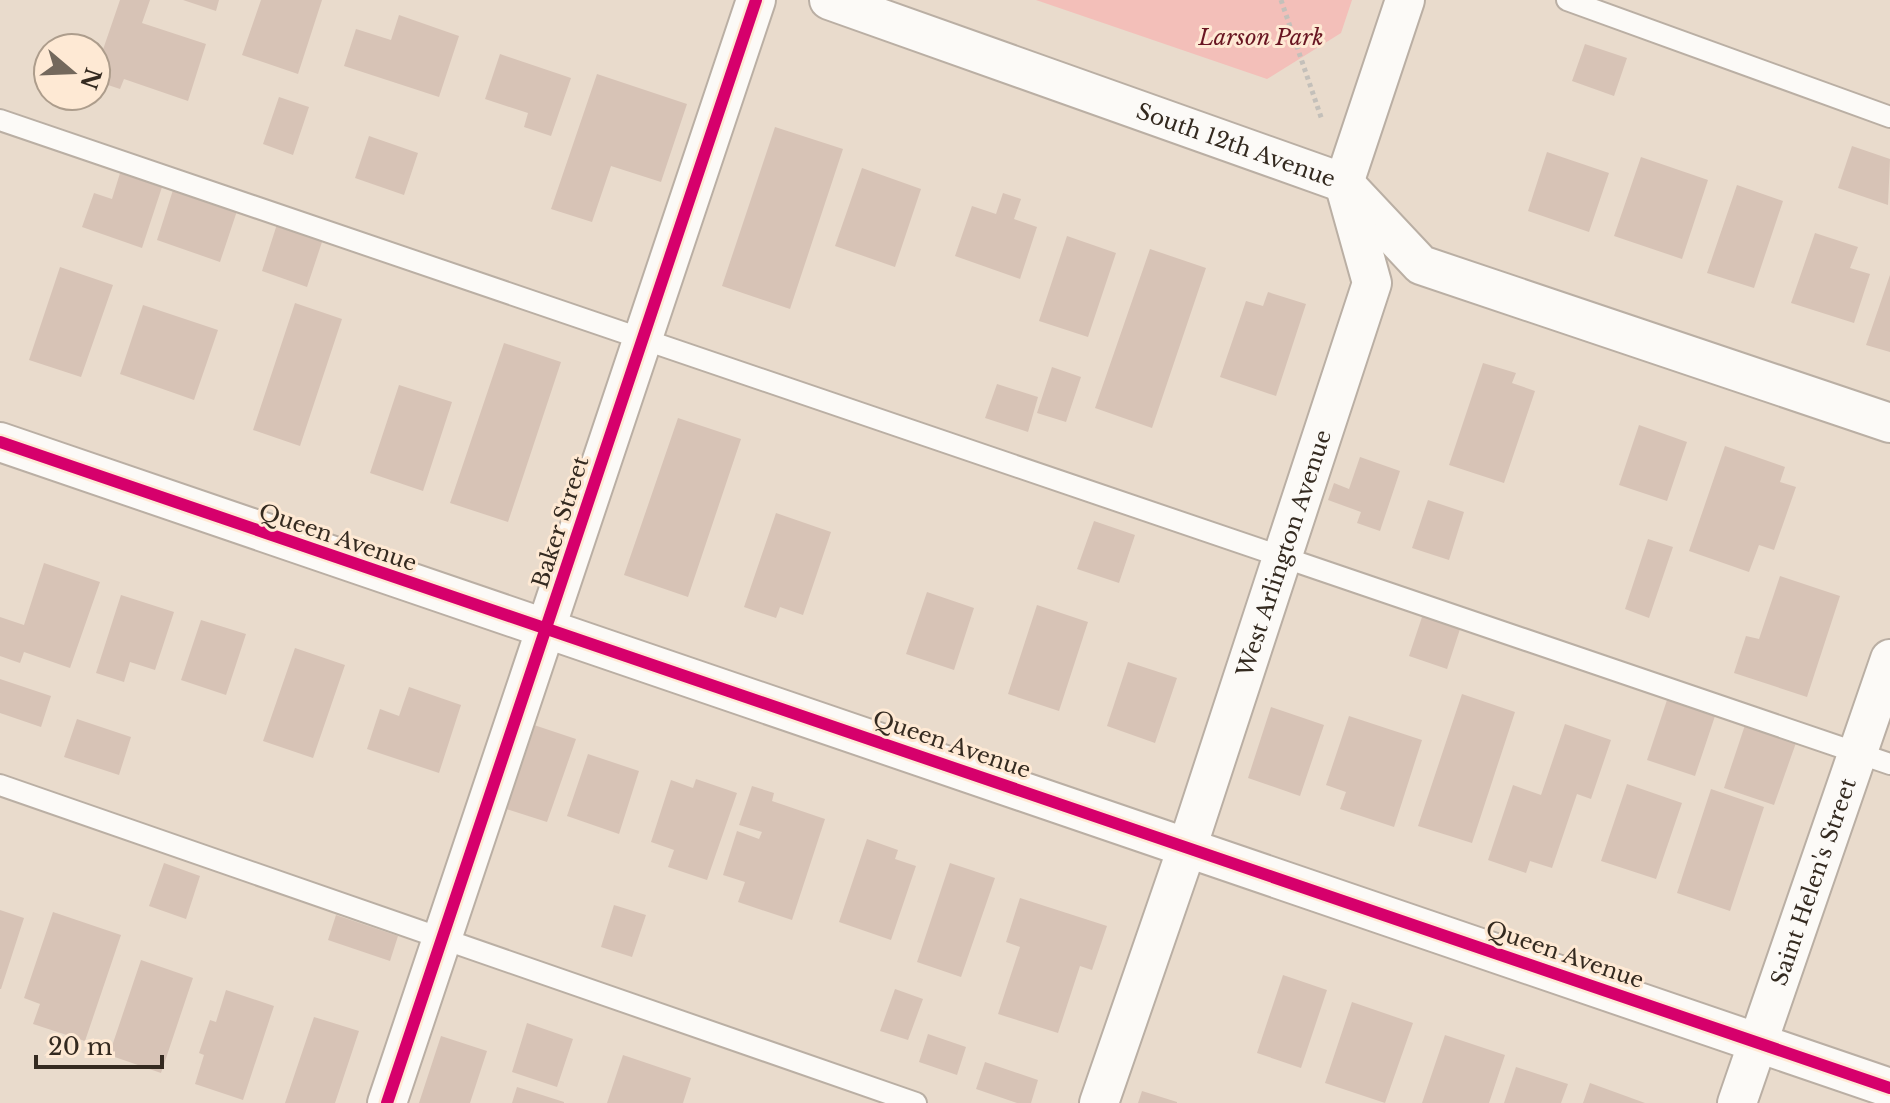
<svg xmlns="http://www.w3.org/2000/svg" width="1890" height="1103" viewBox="0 0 1890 1103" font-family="'Libre Baskerville',serif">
<rect width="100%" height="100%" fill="#e9dbcc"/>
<!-- green -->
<path fill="#f3bfb9" d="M 1036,0 L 1352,0 L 1341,33 L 1267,79 Z"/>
<!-- building -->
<path fill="#d7c3b6" d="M 120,0 L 150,0 L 142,23 L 206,44 L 188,101 L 124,79 L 120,89 L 96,81 L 96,70 Z
M 183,0 L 219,0 L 216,11 Z
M 261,0 L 322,0 L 298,74 L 242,55 Z
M 399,15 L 459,36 L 439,97 L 344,66 L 356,29 L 391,40 Z
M 1585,44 L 1627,58 L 1614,96 L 1572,81 Z
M 500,54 L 571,78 L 551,136 L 524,127 L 528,113 L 485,99 Z
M 597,74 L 687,104 L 661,182 L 611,166 L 592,222 L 551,209 Z
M 279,97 L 309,107 L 293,155 L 263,144 Z
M 775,127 L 843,149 L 790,309 L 722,286 Z
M 369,136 L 418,153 L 404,195 L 355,178 Z
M 1852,146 L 1890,159 L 1888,205 L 1838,188 Z
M 1547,152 L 1609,173 L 1589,232 L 1528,211 Z
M 1641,157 L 1708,180 L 1682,259 L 1614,236 Z
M 862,168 L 921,189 L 895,267 L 835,246 Z
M 121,170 L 163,184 L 142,248 L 82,227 L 94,193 L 112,199 Z
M 1737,185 L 1783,201 L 1754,288 L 1707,273 Z
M 173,190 L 237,211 L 220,262 L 157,240 Z
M 1003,193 L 1021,199 L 1014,219 L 1037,227 L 1020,279 L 955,256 L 972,206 L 996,214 Z
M 279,218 L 325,233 L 307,287 L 262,271 Z
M 1815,233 L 1858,247 L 1850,268 L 1870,274 L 1854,323 L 1791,303 Z
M 1067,236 L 1116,253 L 1088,337 L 1039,321 Z
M 1150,249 L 1206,268 L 1152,428 L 1095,408 Z
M 60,267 L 113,285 L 81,377 L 29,360 Z
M 1890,275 L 1890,352 L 1866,345 Z
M 1268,292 L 1306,304 L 1276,396 L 1220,377 L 1246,301 L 1263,306 Z
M 295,303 L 342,319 L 300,446 L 253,430 Z
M 143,305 L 218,330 L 194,400 L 120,374 Z
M 504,343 L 561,362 L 508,522 L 450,503 Z
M 1483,363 L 1516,373 L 1512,383 L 1535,391 L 1504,483 L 1449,465 Z
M 1052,367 L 1081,377 L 1066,422 L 1037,413 Z
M 997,384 L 1038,397 L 1028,432 L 985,418 Z
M 399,385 L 452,402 L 423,491 L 370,473 Z
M 678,418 L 741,439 L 688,597 L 624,575 Z
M 1639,425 L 1687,442 L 1667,501 L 1619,485 Z
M 1725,446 L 1785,467 L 1780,482 L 1796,487 L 1774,550 L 1759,545 L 1749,572 L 1689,551 Z
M 1360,457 L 1400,471 L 1380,531 L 1357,523 L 1361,512 L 1328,500 L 1334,483 L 1349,489 Z
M 1428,500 L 1464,512 L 1449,560 L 1412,548 Z
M 776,513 L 831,532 L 803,615 L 780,607 L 776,618 L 744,607 Z
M 1094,521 L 1135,535 L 1119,583 L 1077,569 Z
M 1648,539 L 1673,547 L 1649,618 L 1625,609 Z
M 44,563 L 100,582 L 70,668 L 24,652 L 20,663 L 0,656 L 0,617 L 24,625 Z
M 1780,576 L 1840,596 L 1807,697 L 1734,673 L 1746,636 L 1759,639 Z
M 927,592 L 974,608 L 954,670 L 906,654 Z
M 121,595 L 174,612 L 155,670 L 130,662 L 124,682 L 96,673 Z
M 1037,605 L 1088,622 L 1059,711 L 1008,694 Z
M 1423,614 L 1461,626 L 1447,669 L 1409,656 Z
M 201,620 L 246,634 L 226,695 L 181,680 Z
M 295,648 L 345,665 L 313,758 L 263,741 Z
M 1128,662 L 1177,678 L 1155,743 L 1107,726 Z
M 0,679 L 51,696 L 41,727 L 0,713 Z
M 409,687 L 461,705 L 439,773 L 367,749 L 380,709 L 399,716 Z
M 1462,694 L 1515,712 L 1472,843 L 1418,826 Z
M 1668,697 L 1716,713 L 1695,776 L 1647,760 Z
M 1271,707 L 1324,725 L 1300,796 L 1248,778 Z
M 1349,716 L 1422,740 L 1394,827 L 1340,809 L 1346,792 L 1326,785 Z
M 77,719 L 131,737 L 119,775 L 64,757 Z
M 1746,722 L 1797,740 L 1774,805 L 1724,788 Z
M 531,724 L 576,739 L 547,822 L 503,808 Z
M 1565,724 L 1611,740 L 1591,799 L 1577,794 L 1552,868 L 1530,861 L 1526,873 L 1488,860 L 1513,785 L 1541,795 Z
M 588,754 L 639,771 L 619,834 L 567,816 Z
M 696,779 L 737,793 L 707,880 L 668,867 L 674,850 L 651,842 L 671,780 L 693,788 Z
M 1627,784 L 1682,803 L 1656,879 L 1601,861 Z
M 752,786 L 774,793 L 772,801 L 825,819 L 792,920 L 738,902 L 745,882 L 723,875 L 737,831 L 759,839 L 762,832 L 739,825 Z
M 1711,789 L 1764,807 L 1730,911 L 1677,893 Z
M 867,839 L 898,850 L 895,859 L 916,866 L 891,940 L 839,922 Z
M 164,863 L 200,876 L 186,919 L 149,906 Z
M 950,863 L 995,878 L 961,977 L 917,962 Z
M 1020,898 L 1107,926 L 1092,970 L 1080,966 L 1058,1033 L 998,1014 L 1020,947 L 1006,942 Z
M 614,905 L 646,915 L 632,957 L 601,947 Z
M 0,910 L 24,918 L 1,989 L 0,989 Z
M 53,912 L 121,935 L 85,1041 L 33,1024 L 40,1004 L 24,998 Z
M 336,915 L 398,936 L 390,961 L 328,940 Z
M 141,960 L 193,978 L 161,1073 L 109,1055 Z
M 1283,975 L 1327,990 L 1301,1068 L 1257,1053 Z
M 895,989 L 923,999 L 908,1040 L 880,1031 Z
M 226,990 L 274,1006 L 243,1100 L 195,1084 L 204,1055 L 199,1053 L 210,1020 L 216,1022 Z
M 1352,1002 L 1413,1023 L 1385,1103 L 1325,1083 Z
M 314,1017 L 359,1031 L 335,1103 L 285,1103 Z
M 527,1023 L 573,1039 L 557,1087 L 512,1072 Z
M 928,1034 L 966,1047 L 957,1075 L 919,1062 Z
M 1445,1035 L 1505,1055 L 1489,1103 L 1422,1103 Z
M 441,1036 L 487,1051 L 470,1103 L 419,1103 Z
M 623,1055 L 691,1078 L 683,1103 L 607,1103 Z
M 985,1062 L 1038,1080 L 1031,1103 L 1017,1103 L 976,1089 Z
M 1516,1067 L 1568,1084 L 1561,1103 L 1504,1103 Z
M 1590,1083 L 1645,1103 L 1583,1103 Z
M 517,1087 L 564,1102 L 564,1103 L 512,1103 Z
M 1142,1091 L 1177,1102 L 1177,1103 L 1138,1103 Z"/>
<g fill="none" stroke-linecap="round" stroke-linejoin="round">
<defs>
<path id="service" d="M 1567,0 L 1890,117
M 0,120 L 1890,764
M 0,785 L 916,1103"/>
<g id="minor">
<path id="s1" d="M 829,0 L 1344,183 L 1421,265 L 1890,423"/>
<path d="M 0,442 L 1890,1088"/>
<path d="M 387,1103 L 756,0"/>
<path id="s2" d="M 1099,1103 L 1188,845 L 1372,283 L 1344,183 L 1405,0"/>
<path id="s3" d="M 1737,1103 L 1890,659"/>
</g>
</defs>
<!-- service casing -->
<use href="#service" stroke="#baafa4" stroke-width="24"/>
<!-- minor casing -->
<use href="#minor" stroke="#baafa4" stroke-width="42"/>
<!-- path -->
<path stroke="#c4c0ba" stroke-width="5" stroke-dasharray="4 4" stroke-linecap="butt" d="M 1281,0 L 1322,120"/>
<!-- service -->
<use href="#service" stroke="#fcfaf7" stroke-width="20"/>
<!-- minor -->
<use href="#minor" stroke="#fcfaf7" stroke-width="38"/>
<defs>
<path id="cycleway" d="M 0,442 L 1890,1088
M 387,1103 L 756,0"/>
</defs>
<!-- cycleway casing -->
<use href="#cycleway" stroke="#fee9d4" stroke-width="17"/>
<!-- cycleway -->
<use href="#cycleway" stroke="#d6006c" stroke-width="12"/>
</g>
<g text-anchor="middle" stroke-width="6" stroke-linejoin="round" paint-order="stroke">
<!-- park labels -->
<g font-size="22" font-style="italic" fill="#691622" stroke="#fee9d4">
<text x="1261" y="45">Larson Park</text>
</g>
<!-- street labels -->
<g font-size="22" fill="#342a20" stroke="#fee9d4">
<text dy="8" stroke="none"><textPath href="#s1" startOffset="432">South 12th Avenue</textPath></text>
<text transform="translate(560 522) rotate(-72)" y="8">Baker Street</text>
<text transform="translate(338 537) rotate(19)" y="8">Queen Avenue</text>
<text dy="8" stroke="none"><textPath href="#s2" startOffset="580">West Arlington Avenue</textPath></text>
<text transform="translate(952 744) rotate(19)" y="8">Queen Avenue</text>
<text dy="8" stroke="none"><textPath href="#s3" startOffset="234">Saint Helen's Street</textPath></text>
<text transform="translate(1565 954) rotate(19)" y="8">Queen Avenue</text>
</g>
</g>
<!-- north arrow -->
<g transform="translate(72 72) rotate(109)"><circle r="38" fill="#fee9d4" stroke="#ad9d8c" stroke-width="2"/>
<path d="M0-6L14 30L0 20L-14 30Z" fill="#73685c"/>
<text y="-12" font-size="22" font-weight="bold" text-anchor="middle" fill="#342a20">N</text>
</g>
<!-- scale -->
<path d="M36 1055v12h126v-12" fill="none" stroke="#342a20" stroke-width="4"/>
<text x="48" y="1055" font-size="24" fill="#342a20" stroke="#fee9d4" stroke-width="6" paint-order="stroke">20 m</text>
</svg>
